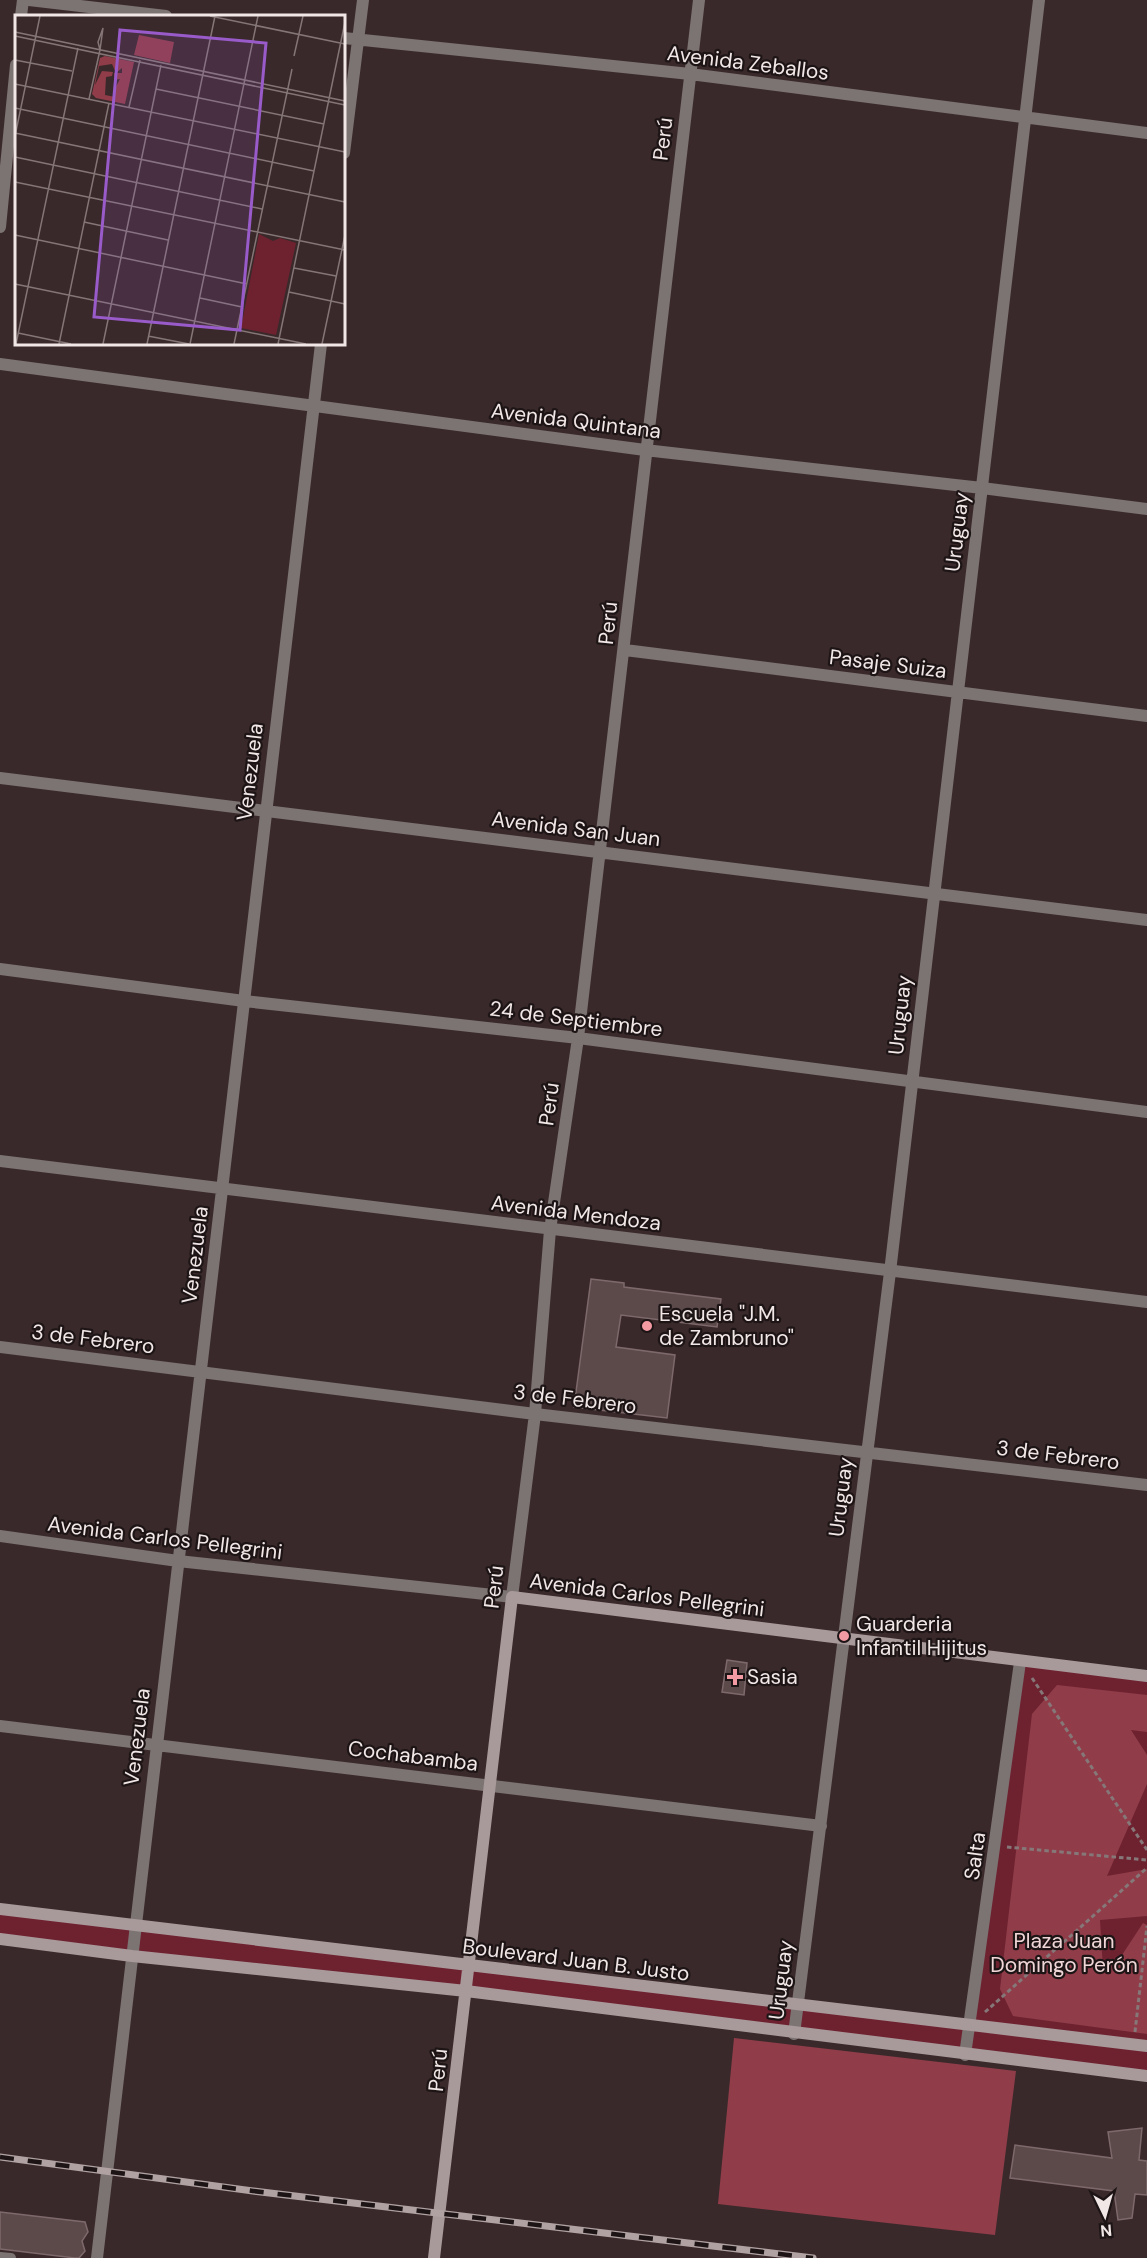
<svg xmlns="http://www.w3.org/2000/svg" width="1147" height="2258" viewBox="0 0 1147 2258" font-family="'DM Sans',sans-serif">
<rect width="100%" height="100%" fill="#3a292b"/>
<!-- green -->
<path fill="#6e2230" d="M 1020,1662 L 1147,1676 L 1147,2076 L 0,1939 L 0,1909 L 970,2026 Z"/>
<!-- forest -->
<path fill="#903d49" d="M 1057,1685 L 1147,1695 L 1147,1732 L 1131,1730 L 1147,1755 L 1147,1784 L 1107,1876 L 1147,1869 L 1147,1916 L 1100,1920 L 1103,1970 L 1122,1955 L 1143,1923 L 1147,1925 L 1147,2034 L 1013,2016 L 1000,1989 L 1032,1714 Z
M 734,2038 L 1016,2071 L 995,2235 L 718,2204 Z"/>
<!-- building -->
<path fill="#5c4a4b" stroke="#7d696b" stroke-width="1.5" d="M 591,1279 L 624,1283 L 624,1287 L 721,1299 L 717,1327 L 621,1315 L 616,1347 L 675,1355 L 667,1418 L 574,1407 Z
M 727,1660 L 747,1663 L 744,1695 L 722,1692 Z
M 1142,2128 L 1139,2160 L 1147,2161 L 1147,2195 L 1135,2194 L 1132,2218 L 1118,2220 L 1114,2191 L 1010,2178 L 1015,2145 L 1112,2158 L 1108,2132 Z
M 0,2212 L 85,2222 L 88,2232 L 82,2241 L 85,2251 L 79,2258 L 75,2258 L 0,2249 Z"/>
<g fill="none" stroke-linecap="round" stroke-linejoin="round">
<!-- path -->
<path stroke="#867779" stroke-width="3" stroke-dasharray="4.5 3" stroke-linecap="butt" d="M 1032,1678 L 1147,1850
M 1007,1847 L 1147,1860
M 985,2012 L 1147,1868
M 1135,2032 L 1147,1926"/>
<!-- lane -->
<path stroke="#7c7373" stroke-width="10" d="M 0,2257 L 11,2258"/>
<!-- street -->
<path stroke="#7c7373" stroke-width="12" d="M 29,0 L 166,16
M 21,16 L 23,0
M 344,38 L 690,74 L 1147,133
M 344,153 L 363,0
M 0,227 L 16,65
M 0,364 L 645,450 L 982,488 L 1147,509
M 625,650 L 1147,716
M 0,778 L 1147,920
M 0,969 L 244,1001 L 578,1038 L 1147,1112
M 0,1161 L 1147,1302
M 0,1347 L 535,1414 L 1147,1485
M 0,1536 L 178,1561 L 512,1597 L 535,1414 L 550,1230 L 578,1038 L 699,0
M 0,1726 L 821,1826
M 794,2034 L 890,1272 L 1039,0
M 965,2055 L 1020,1662
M 97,2258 L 321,344"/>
<!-- secondary -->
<path stroke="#a8999a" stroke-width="12" d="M 0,1909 L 1147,2046
M 0,1939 L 132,1956 L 466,1991 L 1147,2076
M 434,2258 L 512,1597 L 1147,1676"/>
<defs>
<path id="rail" d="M 0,2157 L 253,2191 L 813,2258"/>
</defs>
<!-- rail casing -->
<use href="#rail" stroke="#b0a2a3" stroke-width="7"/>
<!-- rail -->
<use href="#rail" stroke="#1c1415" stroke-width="4.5" stroke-dasharray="14" stroke-linecap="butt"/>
</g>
<!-- markers -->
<g fill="#f49aa3" stroke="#1c1415" stroke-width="2">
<circle cx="647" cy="1326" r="6"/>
<circle cx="844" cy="1636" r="6"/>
<path d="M732 1668h6v6h6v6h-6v6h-6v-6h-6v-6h6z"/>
</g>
<g text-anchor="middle" stroke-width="4.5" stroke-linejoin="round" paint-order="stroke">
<!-- street labels -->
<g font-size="21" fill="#f2e7e7" stroke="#1c1415">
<text transform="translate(748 63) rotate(7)" y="7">Avenida Zeballos</text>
<text transform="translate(663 139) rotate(-83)" y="7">Perú</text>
<text transform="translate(576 421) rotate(7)" y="7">Avenida Quintana</text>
<text transform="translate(957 532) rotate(-83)" y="7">Uruguay</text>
<text transform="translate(608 623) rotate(-84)" y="7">Perú</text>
<text transform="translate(888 664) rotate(7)" y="7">Pasaje Suiza</text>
<text transform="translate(250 772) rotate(-83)" y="7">Venezuela</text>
<text transform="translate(576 829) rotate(7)" y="7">Avenida San Juan</text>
<text transform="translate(900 1015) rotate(-84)" y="7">Uruguay</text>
<text transform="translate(576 1019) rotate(7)" y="7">24 de Septiembre</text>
<text transform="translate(549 1104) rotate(-82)" y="7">Perú</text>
<text transform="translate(576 1213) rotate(7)" y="7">Avenida Mendoza</text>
<text transform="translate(195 1255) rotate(-83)" y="7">Venezuela</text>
<text transform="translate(93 1339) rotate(7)" y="7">3 de Febrero</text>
<text transform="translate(575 1399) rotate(7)" y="7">3 de Febrero</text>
<text transform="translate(1058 1455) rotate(7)" y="7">3 de Febrero</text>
<text transform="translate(841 1497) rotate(-83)" y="7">Uruguay</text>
<text transform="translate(165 1538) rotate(7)" y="7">Avenida Carlos Pellegrini</text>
<text transform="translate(494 1587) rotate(-83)" y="7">Perú</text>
<text transform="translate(647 1595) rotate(7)" y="7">Avenida Carlos Pellegrini</text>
<text transform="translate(137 1737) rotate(-83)" y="7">Venezuela</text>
<text transform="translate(413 1756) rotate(7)" y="7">Cochabamba</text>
<text transform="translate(975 1856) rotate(-82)" y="7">Salta</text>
<text transform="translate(576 1960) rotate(7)" y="7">Boulevard Juan B. Justo</text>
<text transform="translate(781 1980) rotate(-83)" y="7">Uruguay</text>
<text transform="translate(438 2070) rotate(-84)" y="7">Perú</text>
</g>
<!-- poi labels -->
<g font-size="21" fill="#f2e7e7" stroke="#1c1415" text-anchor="start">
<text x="659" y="1321">Escuela "J.M.<tspan x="659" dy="24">de Zambruno"</tspan></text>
<text x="856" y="1631">Guarderia<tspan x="856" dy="24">Infantil Hijitus</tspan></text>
<text x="747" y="1684">Sasia</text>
</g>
<!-- park labels -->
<g font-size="21" fill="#f0d6d7" stroke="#1c1415">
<text x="1064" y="1948">Plaza Juan<tspan x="1064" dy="24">Domingo Perón</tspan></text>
</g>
</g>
<!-- overview -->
<g transform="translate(15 15)">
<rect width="330" height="330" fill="#3a292b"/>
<path d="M 244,219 L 258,226 L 265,223 L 281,228 L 261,320 L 226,313 Z" fill="#6e2230"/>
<path d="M 124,20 L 159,27 L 155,48 L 119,40 ZM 90,41 L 119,47 L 110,89 L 81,83 L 77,79 L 85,43 ZM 97,49 L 101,58 L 107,53 L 107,58 L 99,58 L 99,65 L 105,64 L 98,77 L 100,82 L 90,80 L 91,62 L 97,61 L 98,57 L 87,56 L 80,70 L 84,51 Z" fill="#903d49" fill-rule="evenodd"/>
<path fill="none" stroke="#847576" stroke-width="1.5" d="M 195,1 L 330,29M 0,17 L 330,86M 0,21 L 330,90M 279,41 L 288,1M 0,45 L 57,56M 0,69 L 330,137M 141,74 L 309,109M 74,84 L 85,35 L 88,13 L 83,27 L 85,35M 114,92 L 125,45M 0,93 L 299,156M 0,118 L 330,187M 0,121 L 25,1M 0,142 L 247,194M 0,167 L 330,235M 69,207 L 153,225M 0,220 L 232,269M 279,253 L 321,261M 0,269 L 291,329M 274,277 L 330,289M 185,283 L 227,292M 3,318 L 56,329M 133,321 L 174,329M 1,329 L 63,33M 44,329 L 94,88M 88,329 L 146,50M 132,329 L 200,1M 175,329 L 243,1M 219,329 L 277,54M 263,329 L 330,7M 307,329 L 330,220"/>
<path fill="#995bc9" fill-opacity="0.15" stroke="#995bc9" stroke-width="3" d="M 105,15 L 251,28 L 225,315 L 79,302 Z"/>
<rect width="330" height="330" fill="none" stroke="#f2e7e7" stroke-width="3"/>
</g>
<!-- north arrow -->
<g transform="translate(1105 2216) rotate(175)" stroke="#1c1415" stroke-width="4.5" paint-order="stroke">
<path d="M0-4.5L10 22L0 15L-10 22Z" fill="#f2e7e7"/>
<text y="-9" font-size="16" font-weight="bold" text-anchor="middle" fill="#f2e7e7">N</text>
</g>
</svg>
